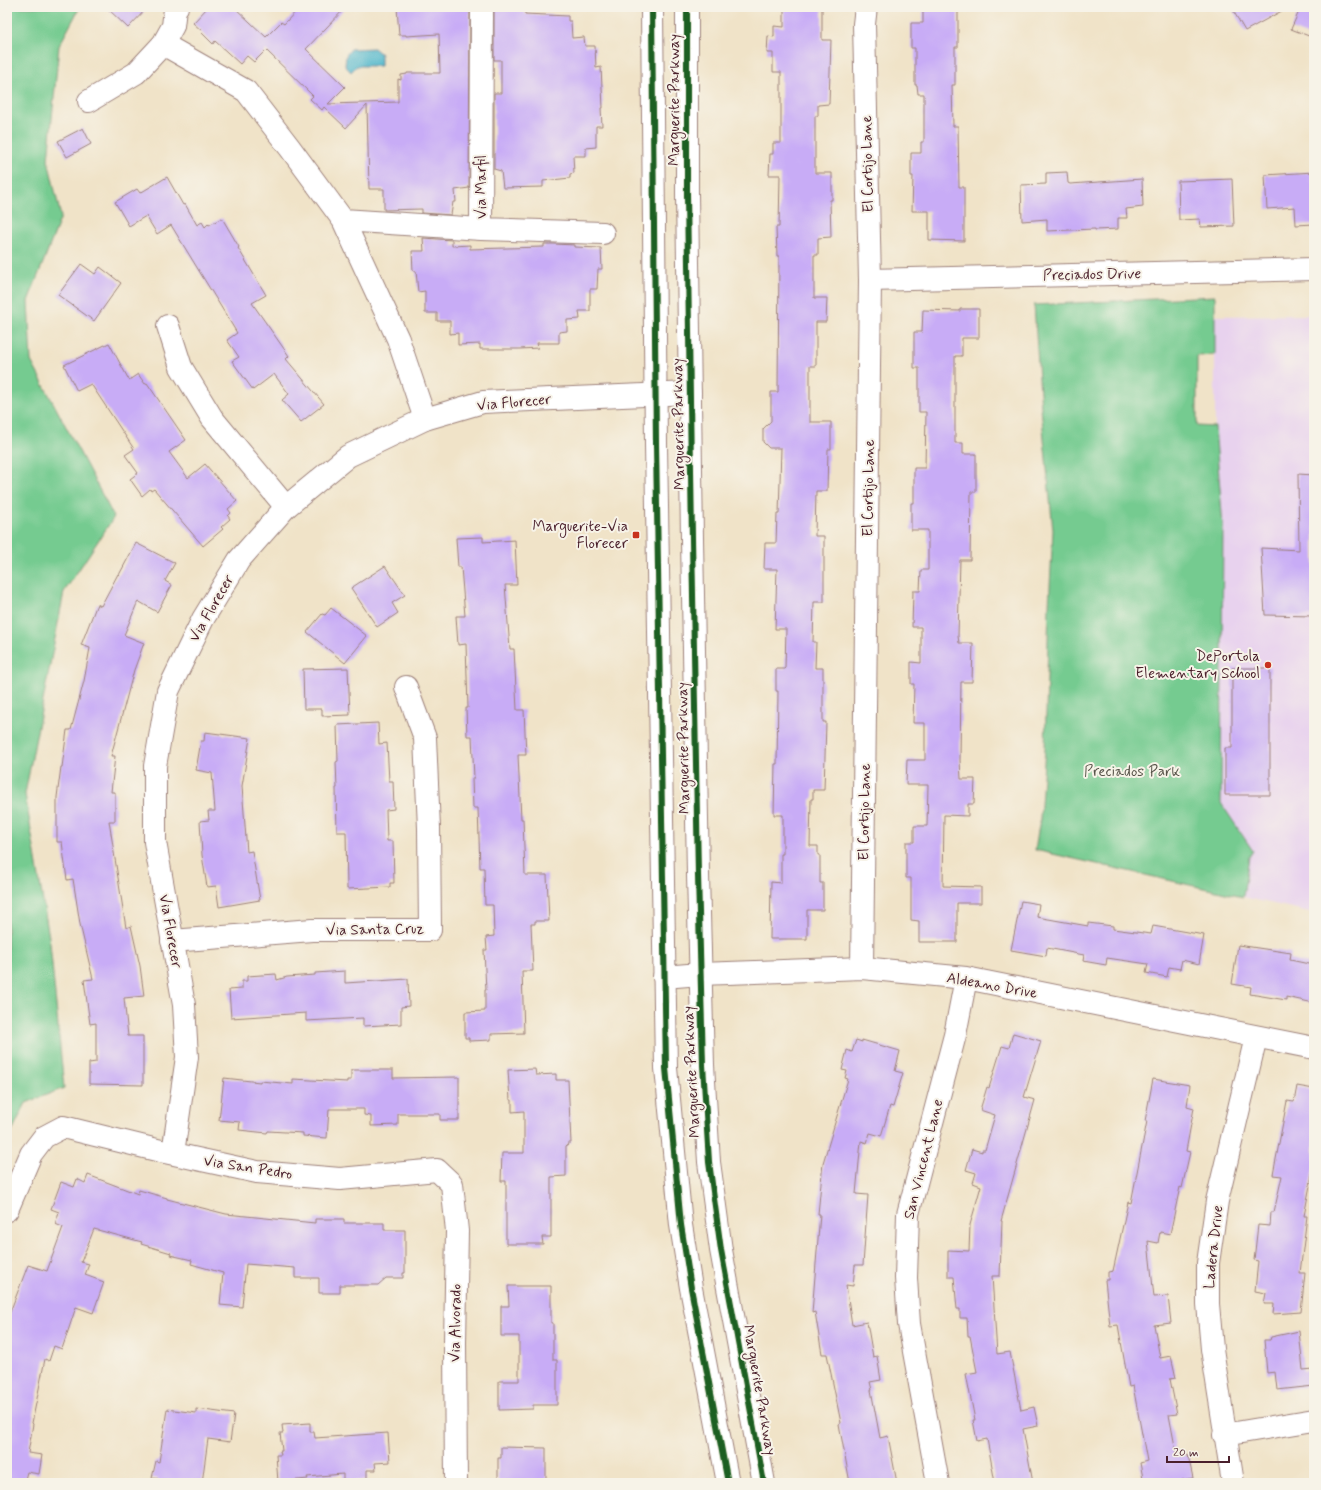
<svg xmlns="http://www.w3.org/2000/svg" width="1321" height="1490" viewBox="0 0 1321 1490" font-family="Mynerve,sans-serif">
<rect width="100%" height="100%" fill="#f7f3e8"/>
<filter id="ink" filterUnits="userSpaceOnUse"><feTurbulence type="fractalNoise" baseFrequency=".025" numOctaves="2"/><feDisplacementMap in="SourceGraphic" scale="8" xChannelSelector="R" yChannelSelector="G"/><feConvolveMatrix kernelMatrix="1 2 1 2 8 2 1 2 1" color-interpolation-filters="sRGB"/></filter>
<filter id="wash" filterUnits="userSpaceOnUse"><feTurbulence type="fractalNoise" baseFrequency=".012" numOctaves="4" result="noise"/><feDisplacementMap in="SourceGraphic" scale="16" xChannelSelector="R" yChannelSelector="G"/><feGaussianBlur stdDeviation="0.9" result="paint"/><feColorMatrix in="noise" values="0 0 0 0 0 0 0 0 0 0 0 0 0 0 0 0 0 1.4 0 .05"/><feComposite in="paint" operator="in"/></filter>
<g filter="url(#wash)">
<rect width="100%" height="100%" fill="#f0e3c8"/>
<!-- built -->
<path fill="#e8d2ee" d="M 1314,315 L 1314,913 L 1243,897 L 1249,857 L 1253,851 L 1221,803 L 1223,526 L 1215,427 L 1215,316 Z"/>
<!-- green -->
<path fill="#74cb90" stroke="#5f755e" d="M 7,7 L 80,7 L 59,46 L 48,160 L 61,217 L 28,301 L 31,361 L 114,517 L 64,592 L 25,794 L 50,943 L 64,1088 L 26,1103 L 7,1141 Z
M 1215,296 L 1215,355 L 1197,356 L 1197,426 L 1215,427 L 1223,526 L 1221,803 L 1253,851 L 1249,857 L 1243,897 L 1035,850 L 1040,819 L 1045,748 L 1049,605 L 1053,530 L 1041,408 L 1034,305 Z"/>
<!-- water -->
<path fill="#4cb5cb" stroke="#4b6a7b" d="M 374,48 L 381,54 L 381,66 L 357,66 L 351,72 L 345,66 L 346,55 L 351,49 Z"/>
<g id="blocks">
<!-- building -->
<path fill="#c8acf6" d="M 106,7 L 148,7 L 128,28 Z
M 208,7 L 234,7 L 266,37 L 281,22 L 284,24 L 300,7 L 346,7 L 306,49 L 345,87 L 328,104 L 398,102 L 398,79 L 401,80 L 401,75 L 407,74 L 407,73 L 440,73 L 439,34 L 406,36 L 406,35 L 399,35 L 397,7 L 470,7 L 469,188 L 455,190 L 456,202 L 453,202 L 451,215 L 422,213 L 422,209 L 384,210 L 384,189 L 369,189 L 367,105 L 346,128 L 324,107 L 322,110 L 310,99 L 313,96 L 266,50 L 254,62 L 247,56 L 240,64 L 215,41 L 213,44 L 201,32 L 202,31 L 193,23 Z
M 494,7 L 521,7 L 525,8 L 525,14 L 568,16 L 568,21 L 571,21 L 572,38 L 584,37 L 585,46 L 595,46 L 596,68 L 601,67 L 603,108 L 601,108 L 602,126 L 596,126 L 596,147 L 586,148 L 586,156 L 573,156 L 574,173 L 570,174 L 570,178 L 543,181 L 543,187 L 503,188 L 501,171 L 494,169 L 494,93 L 501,93 L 501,60 L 494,60 Z
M 784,7 L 822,7 L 822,40 L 831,40 L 829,104 L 818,105 L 818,116 L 815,116 L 815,173 L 832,173 L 832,200 L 830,200 L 831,237 L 818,238 L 818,255 L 814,255 L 814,298 L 827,298 L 826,322 L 816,322 L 816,366 L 810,366 L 810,422 L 831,422 L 831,449 L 828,449 L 827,491 L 816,491 L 815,536 L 824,536 L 824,602 L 814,602 L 813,642 L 816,642 L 815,668 L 823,668 L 823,722 L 826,722 L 824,790 L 813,790 L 813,799 L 811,799 L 810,846 L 818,846 L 818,855 L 820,855 L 820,883 L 823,883 L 823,910 L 807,910 L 807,939 L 770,939 L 771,882 L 781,883 L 781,854 L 783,854 L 783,815 L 774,815 L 775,764 L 777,764 L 778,691 L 776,691 L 776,669 L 784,669 L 785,668 L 786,629 L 775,629 L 777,569 L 764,569 L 765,543 L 776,543 L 777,514 L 779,514 L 781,448 L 769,448 L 763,442 L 763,429 L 771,421 L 771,392 L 778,392 L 779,256 L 777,256 L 776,227 L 779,227 L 780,175 L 769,175 L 770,154 L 773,154 L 773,143 L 781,143 L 781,72 L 773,72 L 773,53 L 767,53 L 768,36 L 774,37 L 774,26 L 784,27 Z
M 923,7 L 958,7 L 958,47 L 955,47 L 955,85 L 952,85 L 953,126 L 958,126 L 959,187 L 964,187 L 964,241 L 929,240 L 929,211 L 912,211 L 913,176 L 911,176 L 911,153 L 921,153 L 921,142 L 924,142 L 924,94 L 918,94 L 917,85 L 915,85 L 915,48 L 911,48 L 911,23 L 923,23 Z
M 1231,7 L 1289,7 L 1245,31 Z
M 1301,7 L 1314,7 L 1314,38 L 1291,29 Z
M 83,128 L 91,144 L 67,157 L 58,141 Z
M 1067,172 L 1068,183 L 1070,184 L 1142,179 L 1143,207 L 1126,209 L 1127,218 L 1118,218 L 1118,229 L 1095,230 L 1095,229 L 1047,231 L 1047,219 L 1022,221 L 1021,185 L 1046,184 L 1046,173 Z
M 1314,172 L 1314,224 L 1296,225 L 1295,207 L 1267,209 L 1265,175 Z
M 167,177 L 183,205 L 185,204 L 197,225 L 202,222 L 205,227 L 208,224 L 209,225 L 222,218 L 239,247 L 238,248 L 266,295 L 252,303 L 289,356 L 286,359 L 324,404 L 301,422 L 282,400 L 289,394 L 274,374 L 253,390 L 232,361 L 239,357 L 227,340 L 237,333 L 171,225 L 157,234 L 146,216 L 129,226 L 115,202 L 137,189 L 140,193 Z
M 1232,179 L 1234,226 L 1201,227 L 1200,219 L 1179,220 L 1178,181 Z
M 423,238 L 452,240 L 452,246 L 470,245 L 470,249 L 544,247 L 544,244 L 554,244 L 574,245 L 574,247 L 601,248 L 602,269 L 598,269 L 597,289 L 590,289 L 590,311 L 579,311 L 580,319 L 567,320 L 567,331 L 559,332 L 559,343 L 537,343 L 538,348 L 520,349 L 480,349 L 480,344 L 458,345 L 458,333 L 450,334 L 450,321 L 437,321 L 437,313 L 425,313 L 425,291 L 418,292 L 416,271 L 413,271 L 412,251 L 424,251 Z
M 81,264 L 95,274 L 100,267 L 121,283 L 94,321 L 58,295 Z
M 960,309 L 979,309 L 979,338 L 962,338 L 962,356 L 955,356 L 955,443 L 963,443 L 963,454 L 976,454 L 976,492 L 971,492 L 970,560 L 960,560 L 958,636 L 959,643 L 973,643 L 972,682 L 961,682 L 960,760 L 961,779 L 975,779 L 974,804 L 968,804 L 968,816 L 944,815 L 943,886 L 981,887 L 981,903 L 957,903 L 957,942 L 919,942 L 919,921 L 911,920 L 911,878 L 906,878 L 906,842 L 914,842 L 914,826 L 927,826 L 928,785 L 906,785 L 907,760 L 925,760 L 925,723 L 913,723 L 914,684 L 911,684 L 911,662 L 921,663 L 921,627 L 912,627 L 913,591 L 920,591 L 921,570 L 928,570 L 928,530 L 911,530 L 911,503 L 914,503 L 914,468 L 925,468 L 926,412 L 919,412 L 919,368 L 914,368 L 914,332 L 922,332 L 923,310 L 960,311 Z
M 109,343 L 129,380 L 138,374 L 145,384 L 147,383 L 186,440 L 169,452 L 188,478 L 205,464 L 237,501 L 228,509 L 231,513 L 228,516 L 230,519 L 221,527 L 223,529 L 203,546 L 154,489 L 151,491 L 150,489 L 142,496 L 130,479 L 138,473 L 125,455 L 134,449 L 91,384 L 77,391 L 64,365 Z
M 1298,474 L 1314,475 L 1314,616 L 1265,615 L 1261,548 L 1299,550 Z
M 483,537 L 483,542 L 515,540 L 517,585 L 505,585 L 510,649 L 514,649 L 517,710 L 524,710 L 526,755 L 518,755 L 521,819 L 523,819 L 525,875 L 547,875 L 549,921 L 535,921 L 535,924 L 531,924 L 533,971 L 522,971 L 524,1033 L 491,1034 L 491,1040 L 469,1041 L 469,1038 L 465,1038 L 465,1012 L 485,1011 L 485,990 L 486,990 L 484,950 L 487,950 L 486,937 L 494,936 L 493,905 L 485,905 L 484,868 L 480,868 L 478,808 L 473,808 L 472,778 L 474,778 L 472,736 L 467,736 L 466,708 L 468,708 L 466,644 L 458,645 L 456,616 L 465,616 L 461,567 L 458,567 L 456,538 Z
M 136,543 L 175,563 L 165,581 L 172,585 L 157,612 L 138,601 L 124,635 L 144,643 L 134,670 L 111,756 L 115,756 L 111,792 L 115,792 L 115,821 L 109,821 L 126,928 L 131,926 L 140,966 L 144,996 L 124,998 L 128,1036 L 143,1036 L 143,1085 L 89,1084 L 89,1063 L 96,1062 L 96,1023 L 90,1024 L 84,980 L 93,979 L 80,924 L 73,879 L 67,880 L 62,842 L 57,842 L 57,797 L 61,767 L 62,767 L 67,730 L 71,730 L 84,681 L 90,648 L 81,645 L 97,604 L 101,606 L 118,574 L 119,575 Z
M 385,566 L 405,595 L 392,603 L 398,613 L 377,627 L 351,588 Z
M 331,608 L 367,636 L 345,663 L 307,632 L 322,614 L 325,615 Z
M 348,668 L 350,715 L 322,716 L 322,709 L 304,709 L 303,669 Z
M 1232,668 L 1270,668 L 1270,795 L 1225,795 L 1225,748 L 1232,748 Z
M 378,723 L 379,744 L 387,743 L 389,781 L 393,781 L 394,809 L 386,810 L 387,841 L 393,841 L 394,883 L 390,883 L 390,887 L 347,889 L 346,832 L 337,832 L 336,788 L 337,788 L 336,762 L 338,761 L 337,725 Z
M 205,732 L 250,738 L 242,786 L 247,852 L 252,851 L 260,900 L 219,907 L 216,886 L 207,887 L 202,855 L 200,821 L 209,820 L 208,811 L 215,811 L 212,773 L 196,770 L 201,741 L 204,741 Z
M 1021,901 L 1039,904 L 1037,917 L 1088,926 L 1088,923 L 1113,926 L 1113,929 L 1151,934 L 1153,926 L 1204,935 L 1199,964 L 1182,960 L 1180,969 L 1169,967 L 1167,977 L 1146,973 L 1148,964 L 1107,958 L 1106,965 L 1083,961 L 1084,955 L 1047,948 L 1046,956 L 1011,950 Z
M 1238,945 L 1291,953 L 1290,960 L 1314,965 L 1314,1003 L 1286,997 L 1286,1000 L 1250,994 L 1251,987 L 1232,984 Z
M 345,971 L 345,983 L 408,979 L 409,1006 L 401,1007 L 401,1024 L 363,1026 L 363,1018 L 306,1021 L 306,1013 L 231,1018 L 229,990 L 242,989 L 242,981 L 247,981 L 247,976 L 276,974 L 277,980 L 287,977 L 315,975 L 315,973 Z
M 1013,1033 L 1041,1041 L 1024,1097 L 1035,1100 L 1001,1221 L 1002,1221 L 1000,1276 L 992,1276 L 997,1354 L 1010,1352 L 1021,1410 L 1034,1407 L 1038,1426 L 1023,1429 L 1033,1483 L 995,1483 L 987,1439 L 977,1441 L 973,1420 L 975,1420 L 966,1374 L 977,1372 L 970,1336 L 968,1336 L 967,1318 L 960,1318 L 960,1309 L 957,1309 L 954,1277 L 948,1277 L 948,1250 L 969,1251 L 970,1225 L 981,1186 L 973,1183 L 976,1173 L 966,1170 L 972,1149 L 982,1152 L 982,1150 L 985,1150 L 995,1115 L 980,1110 L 987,1087 L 989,1088 L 1002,1046 L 1009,1048 Z
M 856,1040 L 862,1042 L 862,1040 L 900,1051 L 895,1071 L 903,1073 L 893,1107 L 890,1106 L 881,1136 L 870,1133 L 867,1143 L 861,1141 L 856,1194 L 868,1195 L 863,1265 L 855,1265 L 853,1286 L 846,1285 L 852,1325 L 867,1322 L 873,1357 L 877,1356 L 881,1380 L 870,1382 L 872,1390 L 871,1390 L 880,1438 L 888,1436 L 897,1483 L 850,1483 L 839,1424 L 841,1423 L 827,1354 L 822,1354 L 815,1312 L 812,1313 L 820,1214 L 818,1214 L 823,1163 L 848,1079 L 845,1078 L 847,1071 L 842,1070 L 847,1050 L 852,1052 Z
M 535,1069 L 536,1075 L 556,1074 L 556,1080 L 568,1080 L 571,1143 L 568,1143 L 567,1147 L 566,1146 L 566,1176 L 551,1177 L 551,1237 L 542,1237 L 543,1244 L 506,1244 L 506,1181 L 501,1181 L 502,1153 L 524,1153 L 524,1111 L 512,1112 L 512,1100 L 510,1100 L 508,1070 Z
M 351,1070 L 393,1070 L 393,1078 L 459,1077 L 459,1120 L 440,1120 L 440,1114 L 398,1114 L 398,1125 L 371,1126 L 371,1116 L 364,1115 L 364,1109 L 329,1109 L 327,1138 L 303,1136 L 303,1133 L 268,1131 L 267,1133 L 239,1130 L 240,1122 L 219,1120 L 224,1078 L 260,1082 L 260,1081 L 293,1084 L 293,1079 L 347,1082 L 347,1080 L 351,1080 Z
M 1153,1079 L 1190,1085 L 1187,1106 L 1194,1108 L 1186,1151 L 1190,1152 L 1182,1188 L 1180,1187 L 1170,1234 L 1160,1232 L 1158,1243 L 1148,1241 L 1154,1297 L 1168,1296 L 1171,1323 L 1154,1325 L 1160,1358 L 1171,1356 L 1176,1378 L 1170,1379 L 1177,1414 L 1169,1415 L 1177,1457 L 1188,1455 L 1193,1478 L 1182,1480 L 1182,1483 L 1144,1483 L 1140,1463 L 1147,1461 L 1133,1386 L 1129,1387 L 1118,1325 L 1110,1326 L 1105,1280 L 1108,1280 L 1108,1272 L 1113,1271 L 1128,1202 L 1131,1203 L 1147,1121 L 1145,1121 Z
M 1297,1086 L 1314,1089 L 1314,1165 L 1304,1216 L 1307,1216 L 1300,1273 L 1305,1273 L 1301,1312 L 1273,1314 L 1274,1304 L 1264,1304 L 1266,1293 L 1255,1291 L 1258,1261 L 1254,1260 L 1258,1225 L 1270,1226 L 1271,1212 L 1274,1212 L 1282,1176 L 1273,1175 L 1287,1101 L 1294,1102 Z
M 88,1175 L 138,1194 L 139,1190 L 167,1198 L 167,1199 L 226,1214 L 315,1223 L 315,1219 L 344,1219 L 344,1223 L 384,1223 L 384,1230 L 405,1230 L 405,1273 L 403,1273 L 403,1278 L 386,1278 L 378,1285 L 340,1285 L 340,1293 L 319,1293 L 319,1278 L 295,1278 L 295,1268 L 246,1264 L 242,1307 L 220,1305 L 223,1273 L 191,1264 L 192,1260 L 170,1255 L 171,1253 L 141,1244 L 142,1242 L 94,1229 L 81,1262 L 89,1264 L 85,1275 L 104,1282 L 93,1313 L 76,1307 L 62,1349 L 54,1346 L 49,1361 L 45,1359 L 32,1423 L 33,1424 L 28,1453 L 42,1455 L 39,1474 L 27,1472 L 24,1483 L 7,1483 L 7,1320 L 28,1265 L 47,1271 L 63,1227 L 55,1224 L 59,1212 L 51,1209 L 61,1182 L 74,1187 L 77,1179 L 85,1183 Z
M 508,1286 L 551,1286 L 551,1323 L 553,1323 L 553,1360 L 557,1360 L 557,1405 L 533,1405 L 533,1409 L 499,1410 L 499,1381 L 519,1381 L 519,1336 L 501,1336 L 501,1306 L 509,1306 Z
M 1299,1331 L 1303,1370 L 1314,1369 L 1314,1386 L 1277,1390 L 1275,1372 L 1267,1373 L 1264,1340 L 1270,1340 L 1271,1337 Z
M 167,1409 L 196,1413 L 196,1409 L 234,1414 L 230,1442 L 208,1439 L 202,1483 L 157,1483 L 158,1479 L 152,1478 L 156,1461 L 159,1462 Z
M 310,1423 L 310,1432 L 314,1432 L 315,1438 L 388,1433 L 390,1462 L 375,1463 L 376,1470 L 367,1470 L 367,1480 L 343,1482 L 343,1474 L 307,1477 L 308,1479 L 278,1482 L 276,1455 L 281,1455 L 280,1451 L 282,1451 L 280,1433 L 283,1433 L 282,1425 Z
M 501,1447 L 546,1448 L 546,1482 L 498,1482 L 498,1458 L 501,1458 Z"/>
</g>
</g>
<g filter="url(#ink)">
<use href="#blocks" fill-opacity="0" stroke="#9d817a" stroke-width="1"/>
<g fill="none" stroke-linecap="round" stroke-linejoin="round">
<defs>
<path id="minor" d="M 177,7 L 175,9 L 173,26 L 163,44 L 246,91 L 290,148 L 343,220 L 398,339 L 425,419
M 89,101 L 136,73 L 163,44
M 343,220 L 481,229 L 603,233
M 481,229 L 482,7
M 870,280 L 1314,269
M 168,326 L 181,367 L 212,418 L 286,507
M 172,941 L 312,930 L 430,930 L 429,828 L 425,738 L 406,687
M 862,968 L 870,280 L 864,24 L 866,7
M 664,977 L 700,974 L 862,968 L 966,978 L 1314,1048
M 7,1210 L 31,1154 L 44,1137 L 63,1127 L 165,1152 L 257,1172 L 340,1179 L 437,1170 L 452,1184 L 457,1231 L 455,1343 L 456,1483
M 1224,1435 L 1314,1420
M 938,1483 L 909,1324 L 906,1278 L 908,1214 L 955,1035 L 966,978
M 1233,1483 L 1212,1349 L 1208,1304 L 1208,1263 L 1217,1201 L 1256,1037"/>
<path id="tertiary" d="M 173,1153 L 187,1057 L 184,1005 L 155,842 L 155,766 L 168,691 L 203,619 L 239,560 L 286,507 L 348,456 L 425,419 L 483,402 L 690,393"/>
<path id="primary" d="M 652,7 L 656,444 L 666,1068 L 681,1225 L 691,1288 L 728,1483
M 687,7 L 687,194 L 692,539 L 698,875 L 703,1065 L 709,1162 L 721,1250 L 764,1483"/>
</defs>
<!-- minor casing -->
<use href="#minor" stroke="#9d817a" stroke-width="24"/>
<!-- tertiary casing -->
<use href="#tertiary" stroke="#9d817a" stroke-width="24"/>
<!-- primary casing -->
<use href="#primary" stroke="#9d817a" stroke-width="24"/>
<!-- minor -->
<use href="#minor" stroke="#fff" stroke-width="22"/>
<!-- tertiary -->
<use href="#tertiary" stroke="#fff" stroke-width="22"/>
<!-- primary -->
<use href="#primary" stroke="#fff" stroke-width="22"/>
<defs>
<path id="cycleway" d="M 652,7 L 656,444 L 666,1068 L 681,1225 L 691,1288 L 728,1483
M 687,7 L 687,194 L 692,539 L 698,875 L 703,1065 L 709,1162 L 721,1250 L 764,1483"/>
</defs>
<!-- cycleway casing -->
<use href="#cycleway" stroke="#f7f3e8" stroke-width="8"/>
<!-- cycleway -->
<use href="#cycleway" stroke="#1b5e20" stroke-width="6"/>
</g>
</g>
<!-- markers -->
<g fill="#c8321e" stroke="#f7f3e8" stroke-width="1.5">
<rect x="632" y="531" width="8" height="8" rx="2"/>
<circle cx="1268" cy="665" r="4"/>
</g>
<g text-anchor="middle" stroke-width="4" stroke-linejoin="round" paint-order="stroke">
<!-- street labels -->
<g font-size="15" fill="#4a1f2b" stroke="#f7f3e8">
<text transform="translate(674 100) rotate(-90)" y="5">Marguerite Parkway</text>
<text transform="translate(867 164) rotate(-91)" y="5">El Cortijo Lane</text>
<text transform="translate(481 187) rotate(-90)" y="5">Via Marfil</text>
<text transform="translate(1092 274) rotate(-1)" y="5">Preciados Drive</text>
<text transform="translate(514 402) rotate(-5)" y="5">Via Florecer</text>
<text transform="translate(678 424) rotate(-91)" y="5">Marguerite Parkway</text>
<text transform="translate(868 488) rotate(-89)" y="5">El Cortijo Lane</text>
<text transform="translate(211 608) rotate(-60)" y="5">Via Florecer</text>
<text transform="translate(683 748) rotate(-91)" y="5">Marguerite Parkway</text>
<text transform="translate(864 812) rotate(-89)" y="5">El Cortijo Lane</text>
<text transform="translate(375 929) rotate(-1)" y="5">Via Santa Cruz</text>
<text transform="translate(171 931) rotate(80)" y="5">Via Florecer</text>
<text transform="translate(992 985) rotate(10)" y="5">Aldeano Drive</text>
<text transform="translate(691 1072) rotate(-93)" y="5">Marguerite Parkway</text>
<text transform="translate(923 1159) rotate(-76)" y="5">San Vincent Lane</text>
<text transform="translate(248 1167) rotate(9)" y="5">Via San Pedro</text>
<text transform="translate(1213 1247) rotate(-84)" y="5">Ladera Drive</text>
<text transform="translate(455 1323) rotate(-89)" y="5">Via Alvorado</text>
<text transform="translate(760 1390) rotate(80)" y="5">Marguerite Parkway</text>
</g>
<!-- poi labels -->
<g font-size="15" fill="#4a1f2b" stroke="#f7f3e8" text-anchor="end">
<text x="628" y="531">Marguerite-Via<tspan x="628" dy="17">Florecer</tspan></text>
<text x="1260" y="661">DePortola<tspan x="1260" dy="17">Elementary School</tspan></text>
</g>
<!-- park labels -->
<g font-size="15" fill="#575349" stroke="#f7f3e8">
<text x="1132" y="776">Preciados Park</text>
</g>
</g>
<!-- margin -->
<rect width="1321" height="1490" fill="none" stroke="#f7f3e8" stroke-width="24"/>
<!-- scale -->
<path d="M1167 1456v6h62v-6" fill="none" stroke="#4a1f2b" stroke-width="2"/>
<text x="1173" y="1456" font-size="12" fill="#4a1f2b" stroke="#f7f3e8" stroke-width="3" paint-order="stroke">20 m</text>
</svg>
